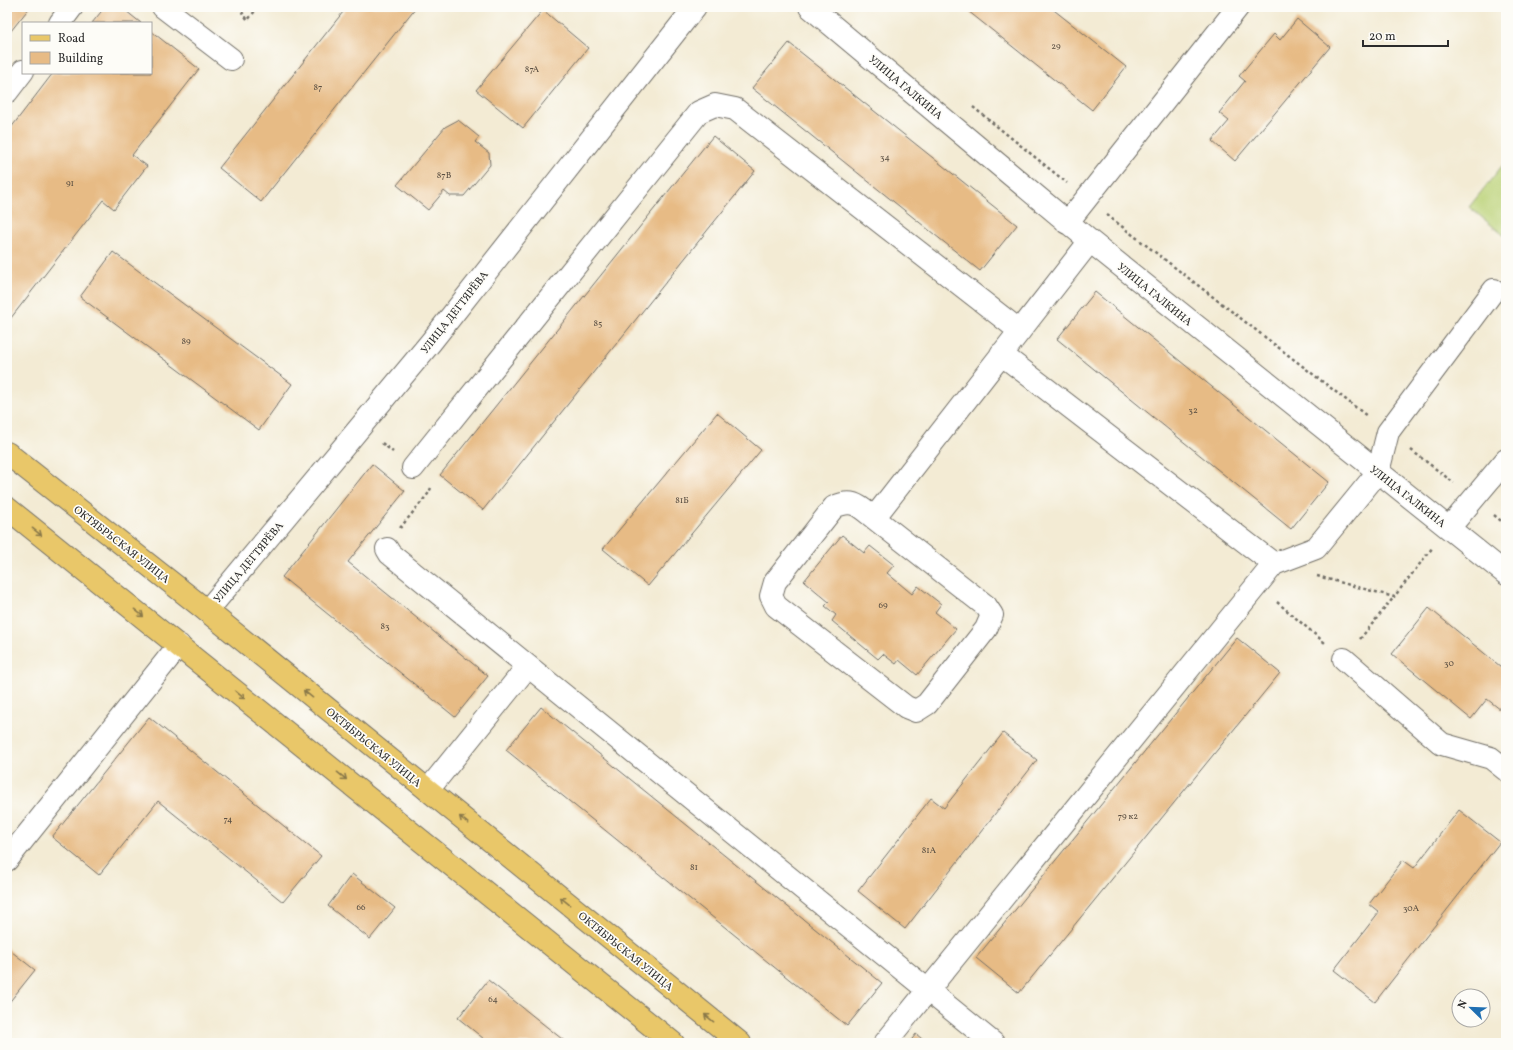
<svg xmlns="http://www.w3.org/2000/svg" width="1513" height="1050" viewBox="0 0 1513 1050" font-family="Vollkorn,serif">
<rect width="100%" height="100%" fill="#fdfcf7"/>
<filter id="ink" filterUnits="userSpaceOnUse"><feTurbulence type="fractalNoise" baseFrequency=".025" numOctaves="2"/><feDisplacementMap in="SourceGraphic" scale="8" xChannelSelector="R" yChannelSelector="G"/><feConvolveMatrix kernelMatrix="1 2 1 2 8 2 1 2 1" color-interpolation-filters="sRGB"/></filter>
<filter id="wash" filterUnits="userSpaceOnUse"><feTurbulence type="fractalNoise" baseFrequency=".012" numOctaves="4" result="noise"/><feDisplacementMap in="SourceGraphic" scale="16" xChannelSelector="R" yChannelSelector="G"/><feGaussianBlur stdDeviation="0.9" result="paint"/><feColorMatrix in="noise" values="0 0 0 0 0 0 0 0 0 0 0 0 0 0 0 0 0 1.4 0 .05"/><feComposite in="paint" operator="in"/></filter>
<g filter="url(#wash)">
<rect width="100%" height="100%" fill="#f3ebd4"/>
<!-- green -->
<path fill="#bad176" stroke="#727e50" d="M 1506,161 L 1506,237 L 1469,207 Z"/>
<g id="blocks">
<!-- building -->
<path fill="#e7bb85" d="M 7,7 L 30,7 L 7,36 Z
M 105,7 L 121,7 L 141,23 L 92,23 Z
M 347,7 L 416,7 L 261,202 L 219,168 Z
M 963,7 L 1050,7 L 1126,67 L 1092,110 Z
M 543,10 L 588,48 L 523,128 L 476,90 Z
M 1297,19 L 1330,47 L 1235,161 L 1212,141 L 1229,121 L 1219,113 L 1245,81 L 1239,76 L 1274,34 L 1280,40 Z
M 151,31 L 199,69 L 132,155 L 147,166 L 114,209 L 103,200 L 7,323 L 7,133 L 53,73 L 151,73 Z
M 789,43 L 1017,225 L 980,271 L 752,88 Z
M 458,120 L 479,137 L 475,142 L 489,153 L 490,165 L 464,196 L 450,196 L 444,191 L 428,210 L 397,185 L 445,127 Z
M 713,136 L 755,171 L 483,510 L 440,475 Z
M 113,252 L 292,384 L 259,430 L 80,297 Z
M 1095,292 L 1329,482 L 1291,529 L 1057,339 Z
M 717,413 L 761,450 L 648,586 L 603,549 Z
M 372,464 L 405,491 L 348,562 L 488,676 L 455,717 L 282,577 Z
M 842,535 L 864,553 L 870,546 L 894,565 L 887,573 L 912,594 L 918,586 L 941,604 L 935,612 L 956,629 L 917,675 L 899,660 L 896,664 L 883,654 L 878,659 L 832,621 L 836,615 L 825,606 L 829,602 L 804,581 Z
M 1429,608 L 1506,671 L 1506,714 L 1487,699 L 1471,719 L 1392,654 Z
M 1237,638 L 1280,673 L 1019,993 L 976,958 Z
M 541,707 L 882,983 L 847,1026 L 506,750 Z
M 149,717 L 321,856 L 283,902 L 158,801 L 99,875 L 52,837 Z
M 1003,733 L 1037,760 L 905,929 L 858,891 L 931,798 L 944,808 Z
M 1459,810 L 1500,842 L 1375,1002 L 1334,970 L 1379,912 L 1369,904 L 1403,860 L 1414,868 Z
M 352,874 L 395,908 L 370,939 L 328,906 Z
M 7,948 L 35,970 L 7,1005 Z
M 488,980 L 567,1043 L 489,1043 L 458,1018 Z
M 916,1034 L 927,1043 L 909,1043 Z"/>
</g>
</g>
<g filter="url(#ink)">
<use href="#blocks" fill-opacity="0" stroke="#716e66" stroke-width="1"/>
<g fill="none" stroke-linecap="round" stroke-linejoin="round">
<defs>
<path id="minor" d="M 163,7 L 231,59
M 810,7 L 1090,241 L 1506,574
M 60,23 L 72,7
M 7,92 L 23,71
M 1067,223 L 1238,7
M 1001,354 L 1274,564
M 413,468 L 699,112 L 715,105 L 735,109 L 1020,331
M 874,518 C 859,506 853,498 834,507 L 775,582 L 771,596 L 776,606 L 906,707 L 916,711 L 927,704 L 986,629 L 992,615 L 986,606 L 874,518 L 1090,241
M 1449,528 L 1506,460
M 387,549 L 390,554 L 528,666
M 207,611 L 431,342 L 695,7
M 1344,659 L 1442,744 L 1491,758 L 1506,770
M 428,790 L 528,666 L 993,1043
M 7,860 L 179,645
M 885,1043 L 1274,564 L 1316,548 L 1378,472 L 1388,432 L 1494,290"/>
<path id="major" d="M 7,453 L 207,611 L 740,1043
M 7,508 L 673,1043"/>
</defs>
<!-- minor casing -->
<use href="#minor" stroke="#716e66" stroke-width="24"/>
<!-- major casing -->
<use href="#major" stroke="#716e66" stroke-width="24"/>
<!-- path -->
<path stroke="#716e66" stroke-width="2.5" stroke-dasharray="3 3" stroke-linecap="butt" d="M 238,7 L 248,20 L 258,7
M 973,107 L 1067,183
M 1107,215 L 1367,416
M 382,443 L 393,452
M 1411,450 L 1454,483
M 1494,515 L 1506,525
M 400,528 L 428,494 L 431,488
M 1317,576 L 1394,597 L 1433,547
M 1277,602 L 1325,643
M 1360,639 L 1394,597"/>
<!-- minor -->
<use href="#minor" stroke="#fff" stroke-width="22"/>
<!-- major -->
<use href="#major" stroke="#e9c769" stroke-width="22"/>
</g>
<!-- one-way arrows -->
<defs><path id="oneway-shaft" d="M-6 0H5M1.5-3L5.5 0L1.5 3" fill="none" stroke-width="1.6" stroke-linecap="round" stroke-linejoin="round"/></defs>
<g stroke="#8a794a">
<use href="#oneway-shaft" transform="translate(37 532) rotate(39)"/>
<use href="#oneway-shaft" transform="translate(139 613) rotate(39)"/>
<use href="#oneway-shaft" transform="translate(308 694) rotate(-141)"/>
<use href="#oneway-shaft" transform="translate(240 695) rotate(39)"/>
<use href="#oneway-shaft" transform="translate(342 776) rotate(39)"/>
<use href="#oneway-shaft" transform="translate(464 820) rotate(-141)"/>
<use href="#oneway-shaft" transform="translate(565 901) rotate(-141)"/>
<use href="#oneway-shaft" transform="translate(709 1018) rotate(-141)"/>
</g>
</g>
<g text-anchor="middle" stroke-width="3.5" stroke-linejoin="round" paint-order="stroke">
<!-- number labels -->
<g font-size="9" fill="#5a4f42">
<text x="1056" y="49">29</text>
<text x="532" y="72">87А</text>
<text x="318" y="90">87</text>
<text x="885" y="160">34</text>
<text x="444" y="178">87В</text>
<text x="70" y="186">91</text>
<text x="598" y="326">85</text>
<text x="186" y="344">89</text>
<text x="1193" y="413">32</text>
<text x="682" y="503">81Б</text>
<text x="883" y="608">69</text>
<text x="385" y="629">83</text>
<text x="1449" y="666">30</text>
<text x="1128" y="819">79 к2</text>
<text x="228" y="822">74</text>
<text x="929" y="853">81А</text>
<text x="694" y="870">81</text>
<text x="361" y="910">66</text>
<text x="1411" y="911">30А</text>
<text x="493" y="1002">64</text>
</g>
<!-- street labels -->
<g font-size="11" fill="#2b2b2b" stroke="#fdfcf7">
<text transform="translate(906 87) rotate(40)" y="4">УЛИЦА ГАЛКИНА</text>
<text transform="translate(1155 294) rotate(39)" y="4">УЛИЦА ГАЛКИНА</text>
<text transform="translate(454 312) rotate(-52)" y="4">УЛИЦА ДЕГТЯРЁВА</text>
<text transform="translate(1408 496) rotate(38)" y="4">УЛИЦА ГАЛКИНА</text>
<text transform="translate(122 544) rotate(38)" y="4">ОКТЯБРЬСКАЯ УЛИЦА</text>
<text transform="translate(248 562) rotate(-50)" y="4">УЛИЦА ДЕГТЯРЁВА</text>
<text transform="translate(374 747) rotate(39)" y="4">ОКТЯБРЬСКАЯ УЛИЦА</text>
<text transform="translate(626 951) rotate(39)" y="4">ОКТЯБРЬСКАЯ УЛИЦА</text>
</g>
</g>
<!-- margin -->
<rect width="1513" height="1050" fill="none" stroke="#fdfcf7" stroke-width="24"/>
<!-- legend -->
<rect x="22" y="22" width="130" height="52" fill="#fdfcf7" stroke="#a9a8a5"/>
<rect x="30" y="35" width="20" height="6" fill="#e9c769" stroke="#a9a8a5"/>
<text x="58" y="42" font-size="12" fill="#2b2b2b">Road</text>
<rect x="30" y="52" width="20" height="12" fill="#e7bb85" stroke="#a9a8a5"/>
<text x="58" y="62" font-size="12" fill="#2b2b2b">Building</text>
<!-- north arrow -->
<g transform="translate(1471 1008) rotate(293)"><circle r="19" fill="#fdfcf7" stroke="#a9a8a5"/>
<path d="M0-3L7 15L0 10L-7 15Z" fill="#1f6fb2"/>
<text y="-6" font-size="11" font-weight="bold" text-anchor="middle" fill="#2b2b2b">N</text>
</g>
<!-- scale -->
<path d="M1363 40v6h85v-6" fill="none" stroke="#2b2b2b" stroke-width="2"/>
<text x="1369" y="40" font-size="12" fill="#2b2b2b" stroke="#fdfcf7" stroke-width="3" paint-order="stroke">20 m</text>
</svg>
